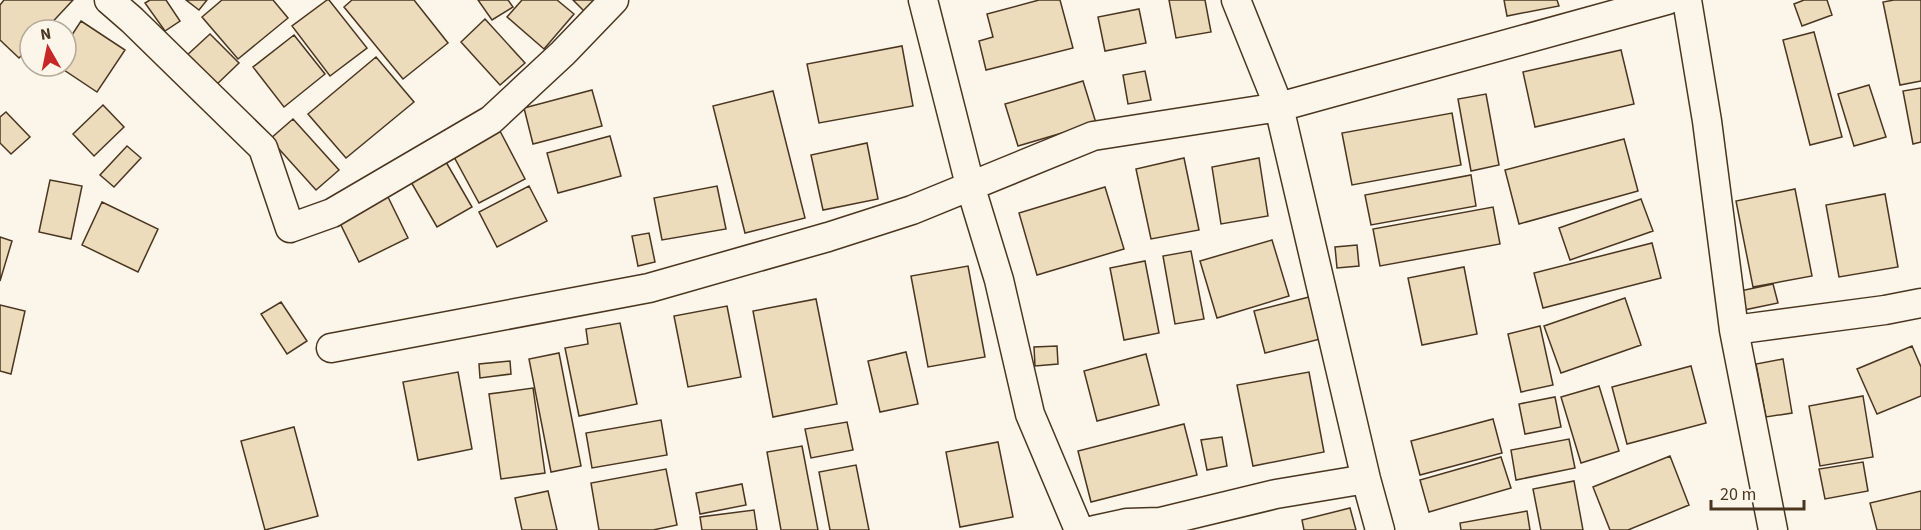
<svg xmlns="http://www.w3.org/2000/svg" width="1921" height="530" viewBox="0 0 1921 530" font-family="'Source Sans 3',sans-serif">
<rect width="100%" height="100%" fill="#fbf6e9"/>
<!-- building -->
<path fill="#ecdcbc" stroke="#4a3520" stroke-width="1.5" d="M 4,0 L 73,0 L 45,30 L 30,30 L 30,47 L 19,58 L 0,40 L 0,5 Z
M 150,0 L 166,0 L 180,21 L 165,31 L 145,3 Z
M 186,0 L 207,0 L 199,10 Z
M 222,0 L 273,0 L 288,18 L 238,59 L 202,17 Z
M 327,0 L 329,0 L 367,48 L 330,76 L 292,26 Z
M 352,0 L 414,0 L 448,43 L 403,79 L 344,7 Z
M 478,0 L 508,0 L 513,7 L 492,20 Z
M 522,0 L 557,0 L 574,14 L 544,49 L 507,17 Z
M 573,0 L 596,0 L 585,12 Z
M 1039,0 L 1060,0 L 1073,48 L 986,70 L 979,41 L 993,37 L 987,14 Z
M 1169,0 L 1205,0 L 1211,32 L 1176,38 Z
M 1504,0 L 1557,0 L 1559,6 L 1507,16 Z
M 1804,0 L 1827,0 L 1832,15 L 1802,26 L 1794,4 Z
M 1894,0 L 1921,0 L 1921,81 L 1900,85 L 1883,2 Z
M 1139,9 L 1146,43 L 1105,51 L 1098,17 Z
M 485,19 L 525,63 L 500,85 L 461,42 Z
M 81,21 L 125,50 L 97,92 L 58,66 L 66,66 L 66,44 Z
M 1814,32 L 1842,137 L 1810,145 L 1783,40 Z
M 210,34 L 239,63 L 214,87 L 185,57 Z
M 294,35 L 325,74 L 284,107 L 253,67 Z
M 902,46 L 913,106 L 819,123 L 807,64 Z
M 1621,50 L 1634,104 L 1535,127 L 1523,72 Z
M 376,57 L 414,102 L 346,158 L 308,114 Z
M 1145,71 L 1151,100 L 1128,104 L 1123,75 Z
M 1083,81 L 1096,123 L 1018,146 L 1005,104 Z
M 1869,85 L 1886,137 L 1854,146 L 1838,94 Z
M 1921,88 L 1921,142 L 1913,144 L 1903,91 Z
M 592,90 L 602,126 L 533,144 L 524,108 Z
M 773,91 L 805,218 L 745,233 L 713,106 Z
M 1486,94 L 1499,165 L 1471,171 L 1458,99 Z
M 103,105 L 124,127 L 94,156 L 73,134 Z
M 6,112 L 30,137 L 11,154 L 0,143 L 0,117 Z
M 1452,113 L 1461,165 L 1352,185 L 1342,133 Z
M 293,119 L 339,170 L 316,190 L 270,139 Z
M 500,131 L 525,179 L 479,203 L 453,155 Z
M 610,136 L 621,176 L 558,193 L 547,153 Z
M 1624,139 L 1638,191 L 1519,224 L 1505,170 Z
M 867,143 L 878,199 L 823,210 L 811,155 Z
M 127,146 L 141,158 L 114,187 L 100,175 Z
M 1184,158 L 1199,230 L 1151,239 L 1136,169 Z
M 1259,158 L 1268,216 L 1221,224 L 1212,167 Z
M 446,162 L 472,207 L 437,227 L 411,182 Z
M 1471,175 L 1476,206 L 1371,225 L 1365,195 Z
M 50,180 L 82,186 L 71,239 L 39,232 Z
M 529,186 L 547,221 L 497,247 L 479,212 Z
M 717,186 L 726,229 L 662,240 L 654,198 Z
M 1105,187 L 1124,249 L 1037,275 L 1019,213 Z
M 1795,189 L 1812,276 L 1753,287 L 1736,201 Z
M 1885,194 L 1898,267 L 1839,277 L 1826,205 Z
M 387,195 L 408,238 L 359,262 L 338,219 Z
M 1641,199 L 1653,231 L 1570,260 L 1559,228 Z
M 102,202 L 158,229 L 138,272 L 82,245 Z
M 1493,207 L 1500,244 L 1380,266 L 1373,229 Z
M 649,233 L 655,262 L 638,266 L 632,236 Z
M 0,237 L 12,241 L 0,281 Z
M 1272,240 L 1289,296 L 1217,318 L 1200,261 Z
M 1652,243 L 1661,278 L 1543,308 L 1534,273 Z
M 1357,245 L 1359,266 L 1337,268 L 1335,247 Z
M 1191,251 L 1204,319 L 1175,324 L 1163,256 Z
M 1145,261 L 1159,333 L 1124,340 L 1110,268 Z
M 968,266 L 985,357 L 928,367 L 911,276 Z
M 1464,267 L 1477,334 L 1422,345 L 1408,278 Z
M 1773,284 L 1778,303 L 1744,310 L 1740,291 Z
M 1313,296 L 1324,338 L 1265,353 L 1254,311 Z
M 1625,298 L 1641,345 L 1561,373 L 1544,326 Z
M 816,299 L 837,404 L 773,417 L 753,311 Z
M 281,302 L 307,341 L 287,354 L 261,314 Z
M 0,305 L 25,311 L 11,374 L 0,371 Z
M 727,306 L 741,377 L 688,387 L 674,316 Z
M 620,323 L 637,404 L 579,416 L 565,348 L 588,344 L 586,329 Z
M 1540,326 L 1553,385 L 1521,392 L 1508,334 Z
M 1057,346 L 1058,364 L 1035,366 L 1034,347 Z
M 1912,346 L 1921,367 L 1921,396 L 1877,414 L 1857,369 Z
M 906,352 L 918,404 L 880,412 L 868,361 Z
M 559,353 L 581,466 L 551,472 L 529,359 Z
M 1146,354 L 1159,405 L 1097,421 L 1084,371 Z
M 1783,359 L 1792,413 L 1766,417 L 1756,364 Z
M 510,361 L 511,374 L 480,378 L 479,364 Z
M 1691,366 L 1706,423 L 1627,444 L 1612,387 Z
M 458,372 L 472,449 L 418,460 L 403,382 Z
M 1309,372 L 1324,452 L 1253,466 L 1237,385 Z
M 1599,386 L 1619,451 L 1581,463 L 1561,397 Z
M 533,388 L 545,473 L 501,479 L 489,394 Z
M 1863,396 L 1873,457 L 1820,466 L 1809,406 Z
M 1555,397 L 1561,427 L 1525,434 L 1519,404 Z
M 1493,419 L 1502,453 L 1420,475 L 1411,441 Z
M 661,420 L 667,455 L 592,468 L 586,433 Z
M 847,422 L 853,450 L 811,458 L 805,429 Z
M 1184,424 L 1197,475 L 1091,502 L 1078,451 Z
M 294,427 L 318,516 L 265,530 L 241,441 Z
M 1222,437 L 1227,466 L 1207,470 L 1201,440 Z
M 1569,439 L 1575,468 L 1516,480 L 1511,450 Z
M 998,442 L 1013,517 L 960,527 L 946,452 Z
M 802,446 L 818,530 L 781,530 L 767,452 Z
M 1670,456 L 1689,505 L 1628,530 L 1610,530 L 1593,487 Z
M 1501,457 L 1511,488 L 1429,512 L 1420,480 Z
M 1863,462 L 1868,491 L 1825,499 L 1819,469 Z
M 856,465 L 869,530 L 830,530 L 819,472 Z
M 666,469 L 677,525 L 653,530 L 599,530 L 591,483 Z
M 1574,481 L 1583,530 L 1541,530 L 1533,489 Z
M 742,484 L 746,505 L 700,514 L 696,493 Z
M 548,491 L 557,530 L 522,530 L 515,498 Z
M 1921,491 L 1921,530 L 1877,530 L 1870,503 Z
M 1350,508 L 1356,530 L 1304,530 L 1302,520 Z
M 754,510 L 757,530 L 702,530 L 700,517 Z
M 1527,511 L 1530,530 L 1461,530 L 1460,523 Z"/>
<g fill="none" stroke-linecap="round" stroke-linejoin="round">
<defs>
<path id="street" d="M 109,0 L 132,20 L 263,148 L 290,228 L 332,213 L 491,120 L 563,53 L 614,0
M 923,0 L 970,185 L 999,280 L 1030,414 L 1079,530
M 1236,0 L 1279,107 L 1366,479 L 1380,530
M 1687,0 L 1707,121 L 1734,330 L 1773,530
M 1734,330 L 1885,310 L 1921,303
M 331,348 L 649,288 L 828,237 L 912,210 L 1093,136 L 1279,107 L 1667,0
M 1095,530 L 1127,523 L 1160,522 L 1276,494 L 1366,479"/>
</defs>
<!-- street casing -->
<use href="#street" stroke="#4a3520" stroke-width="31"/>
<!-- street -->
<use href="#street" stroke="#fbf6e9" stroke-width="28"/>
</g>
<!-- north arrow -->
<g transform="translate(48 48) rotate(351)"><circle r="28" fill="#fbf6e9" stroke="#b4a999" stroke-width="1.5"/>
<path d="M0-4.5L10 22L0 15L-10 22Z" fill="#c62828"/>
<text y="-9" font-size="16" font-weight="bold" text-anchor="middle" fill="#4a3520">N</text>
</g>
<!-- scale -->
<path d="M1711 500v9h93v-9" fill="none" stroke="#4a3520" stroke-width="3"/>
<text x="1720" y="500" font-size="18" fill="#4a3520" stroke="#fbf6e9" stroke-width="4.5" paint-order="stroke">20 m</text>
</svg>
